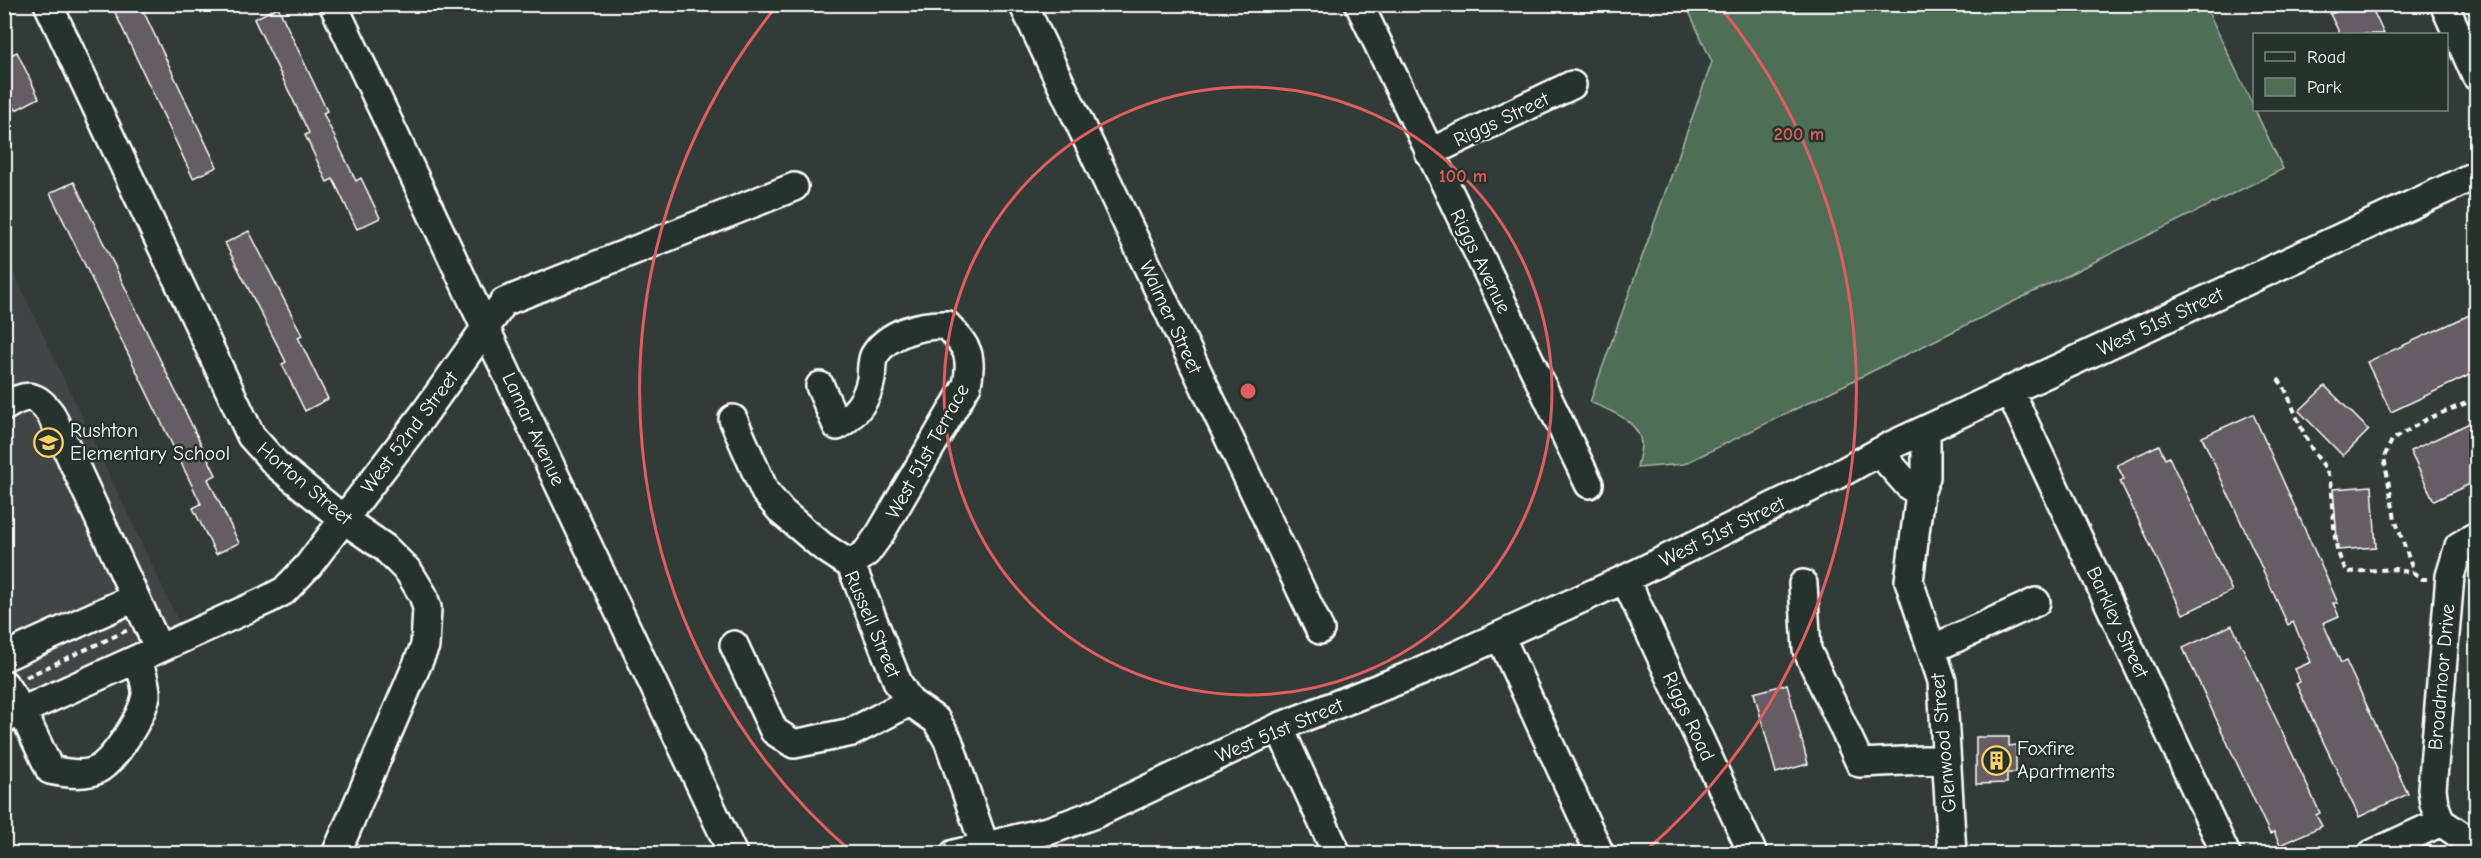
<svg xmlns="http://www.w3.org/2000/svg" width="2481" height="858" viewBox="0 0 2481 858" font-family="'Comic Neue',sans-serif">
<rect width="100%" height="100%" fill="#333b38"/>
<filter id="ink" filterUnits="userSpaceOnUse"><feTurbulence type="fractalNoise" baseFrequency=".0167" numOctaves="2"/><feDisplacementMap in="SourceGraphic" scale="12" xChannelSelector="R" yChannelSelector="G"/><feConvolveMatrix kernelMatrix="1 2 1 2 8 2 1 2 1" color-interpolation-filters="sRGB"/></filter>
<g filter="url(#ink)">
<!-- built -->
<path fill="#424545" d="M 4,252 L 184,633 L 4,712 Z"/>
<!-- green -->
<path fill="#506e56" stroke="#a8b6aa" stroke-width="1.5" d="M 1686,5 L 2205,5 L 2283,169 L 1684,464 L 1637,468 C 1638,460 1641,452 1641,444 C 1640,420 1608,410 1590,402 L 1712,62 Z"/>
<!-- building -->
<path fill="#655d64" stroke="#fff" stroke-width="1.5" d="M 111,4 L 140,4 L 217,167 L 193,178 Z
M 2332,4 L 2370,4 L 2384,34 L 2340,34 L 2330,14 L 2336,12 Z
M 278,7 L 327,111 L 323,113 L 356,181 L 361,178 L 380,218 L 357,229 L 333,179 L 327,182 L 305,135 L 309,133 L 254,19 Z
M 17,52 L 39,98 L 16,110 L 4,87 L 4,58 Z
M 74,182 L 216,475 L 208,479 L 239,543 L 216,554 L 193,508 L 201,504 L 50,193 Z
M 249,231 L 302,335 L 298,337 L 328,399 L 305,411 L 282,364 L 286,362 L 225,243 Z
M 2476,312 L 2476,372 L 2391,412 L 2367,362 Z
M 2325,386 L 2369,430 L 2343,456 L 2299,411 Z
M 2253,414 L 2338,603 L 2333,603 L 2339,616 L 2323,623 L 2341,663 L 2346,661 L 2408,794 L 2359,817 L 2296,684 L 2300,682 L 2295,669 L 2311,662 L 2293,622 L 2288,625 L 2202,437 Z
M 2476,420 L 2476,481 L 2434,501 L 2410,451 Z
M 2159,445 L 2165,459 L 2169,457 L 2232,591 L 2183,614 L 2120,481 L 2124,479 L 2117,465 Z
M 2372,486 L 2376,547 L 2338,550 L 2333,489 Z
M 2232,625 L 2320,813 L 2316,815 L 2322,826 L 2280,845 L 2274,832 L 2270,834 L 2183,648 Z
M 1787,684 L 1808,764 L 1776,773 L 1754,693 Z
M 1976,737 L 2009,737 L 2009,746 L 2016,745 L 2016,773 L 2007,773 L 2007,783 L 1976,784 Z"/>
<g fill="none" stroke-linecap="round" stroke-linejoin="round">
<defs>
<path id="minor" d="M 48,4 L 251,436 L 277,465 L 343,519 L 385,548 L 409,572 L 423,595 L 427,608 L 425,646 L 336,854
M 333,4 L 733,854
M 1023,4 L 1320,630
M 1359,4 L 1589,484
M 2444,4 L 2476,76
M 1429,153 L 1572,85
M 820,386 L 837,426 C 855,415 867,401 871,379 C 872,372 871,363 874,356 C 888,332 922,324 947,325 C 968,348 973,355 967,385 L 880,534 L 867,552 L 851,565
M 2009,390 L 2226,854
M 4,407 C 27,393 35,393 51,414 L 159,649
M 733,419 L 765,492 L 782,512 L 822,546 L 851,565 L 898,683 L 910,702 L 936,720 L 948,740 L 985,847
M 1926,430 L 1926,477 L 1920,493 L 1909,581 L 1942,681 L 1952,854
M 1879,452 L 1909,486 L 1920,493
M 1625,579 L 1753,854
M 1803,584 L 1807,650 L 1860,763 L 1946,759
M 1500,636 L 1600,854
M 734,645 L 774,731 L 794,744 L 852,732 L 910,702
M 1932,649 L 2036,602
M 4,657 L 134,598
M 4,684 L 22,711 L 50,770 C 64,773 88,777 100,768 C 117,756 143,715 146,695 C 147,684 140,669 138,659
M 4,719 L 267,600 L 284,591 L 308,566 L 421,418 L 504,302 L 794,187
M 1279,727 L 1337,854
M 2441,822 L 2434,804 L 2432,789 L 2450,576 L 2459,546 L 2476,536
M 2441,822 L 2476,846
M 954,854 L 1051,830 L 1095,814 L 1279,727 L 1422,671 L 1625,579 L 1843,472 L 1890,446 L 2476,175
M 2372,854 L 2441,822"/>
</defs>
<!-- minor casing -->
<use href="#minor" stroke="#fff" stroke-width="32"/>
<!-- path -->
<path stroke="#fff" stroke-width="4" stroke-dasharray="6 4.5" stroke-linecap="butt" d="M 2278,379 L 2284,387 C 2294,408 2301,431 2313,451 C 2320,462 2325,464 2329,478 C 2338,510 2327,544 2348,572 L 2395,569 L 2413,573
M 2427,579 L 2422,579 L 2414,573 L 2395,519 L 2384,457 L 2392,440 L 2427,419 L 2476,399
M 26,677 L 128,630"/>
<!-- minor -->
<use href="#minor" stroke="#26332d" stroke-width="27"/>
</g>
</g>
<!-- distance rings -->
<g fill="none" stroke="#e05e5e" stroke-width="3">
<circle cx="1248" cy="391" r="304"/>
<path d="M853 853A608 608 0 0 1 775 8M1721 8A608 608 0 0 1 1643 853"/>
</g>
<!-- icons -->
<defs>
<symbol id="school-ring" viewBox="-11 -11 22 22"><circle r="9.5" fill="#26332d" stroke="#ffd166" stroke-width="1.5"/><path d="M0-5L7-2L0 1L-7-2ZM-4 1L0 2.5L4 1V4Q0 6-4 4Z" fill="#ffd166"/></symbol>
<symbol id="building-ring" viewBox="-11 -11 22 22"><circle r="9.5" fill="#26332d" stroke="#ffd166" stroke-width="1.5"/><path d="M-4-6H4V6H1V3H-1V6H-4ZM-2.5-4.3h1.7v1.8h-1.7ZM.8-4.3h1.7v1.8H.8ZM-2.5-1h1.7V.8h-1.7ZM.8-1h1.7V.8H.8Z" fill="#ffd166"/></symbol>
</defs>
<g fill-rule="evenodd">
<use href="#school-ring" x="32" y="426" width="33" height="33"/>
<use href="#building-ring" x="1980" y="744" width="33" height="33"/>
</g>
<g text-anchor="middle" stroke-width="5" stroke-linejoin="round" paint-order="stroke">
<!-- street labels -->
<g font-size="20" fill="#fff" stroke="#26332d">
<text transform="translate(1501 119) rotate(-25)" y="7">Riggs Street</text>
<text transform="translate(1481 261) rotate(64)" y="7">Riggs Avenue</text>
<text transform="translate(1171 317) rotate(65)" y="7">Walmer Street</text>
<text transform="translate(2160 321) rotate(-25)" y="7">West 51st Street</text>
<text transform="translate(534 429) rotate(65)" y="7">Lamar Avenue</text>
<text transform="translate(409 432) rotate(-53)" y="7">West 52nd Street</text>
<text transform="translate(927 451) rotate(-61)" y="7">West 51st Terrace</text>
<text transform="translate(305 483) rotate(40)" y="7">Horton Street</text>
<text transform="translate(1722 531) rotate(-26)" y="7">West 51st Street</text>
<text transform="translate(2118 622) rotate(65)" y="7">Barkley Street</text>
<text transform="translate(873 624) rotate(67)" y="7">Russell Street</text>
<text transform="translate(2441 677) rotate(-85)" y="7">Broadmoor Drive</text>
<text transform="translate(1689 716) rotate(65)" y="7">Riggs Road</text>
<text transform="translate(1279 730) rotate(-23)" y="7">West 51st Street</text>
<text transform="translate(1943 743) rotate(-95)" y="7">Glenwood Street</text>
</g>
<!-- poi labels -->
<g font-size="20" fill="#fff" stroke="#26332d" text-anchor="start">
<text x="70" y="437">Rushton<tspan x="70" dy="23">Elementary School</tspan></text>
<text x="2017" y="755">Foxfire<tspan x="2017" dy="23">Apartments</tspan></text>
</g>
</g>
<circle cx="1248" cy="391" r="9" fill="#e05e5e" stroke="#26332d" stroke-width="3"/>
<g font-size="18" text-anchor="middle" font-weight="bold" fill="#e05e5e" stroke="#26332d" stroke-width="5" stroke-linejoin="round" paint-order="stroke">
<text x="1799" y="140">200 m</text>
<text x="1463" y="182">100 m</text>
</g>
<!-- margin -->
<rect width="2481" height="858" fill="none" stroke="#26332d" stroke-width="24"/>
<rect x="12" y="12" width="2457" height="834" fill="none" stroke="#fff" stroke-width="2" filter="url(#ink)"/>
<!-- legend -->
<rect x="2253" y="33" width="195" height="78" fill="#26332d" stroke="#7d8581" stroke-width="1.5"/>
<rect x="2265" y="52" width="30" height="9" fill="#26332d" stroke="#7d8581" stroke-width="1.5"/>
<text x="2307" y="63" font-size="18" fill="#ffffff">Road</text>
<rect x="2265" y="78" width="30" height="18" fill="#506e56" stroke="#7d8581" stroke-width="1.5"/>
<text x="2307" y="93" font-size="18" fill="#ffffff">Park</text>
</svg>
